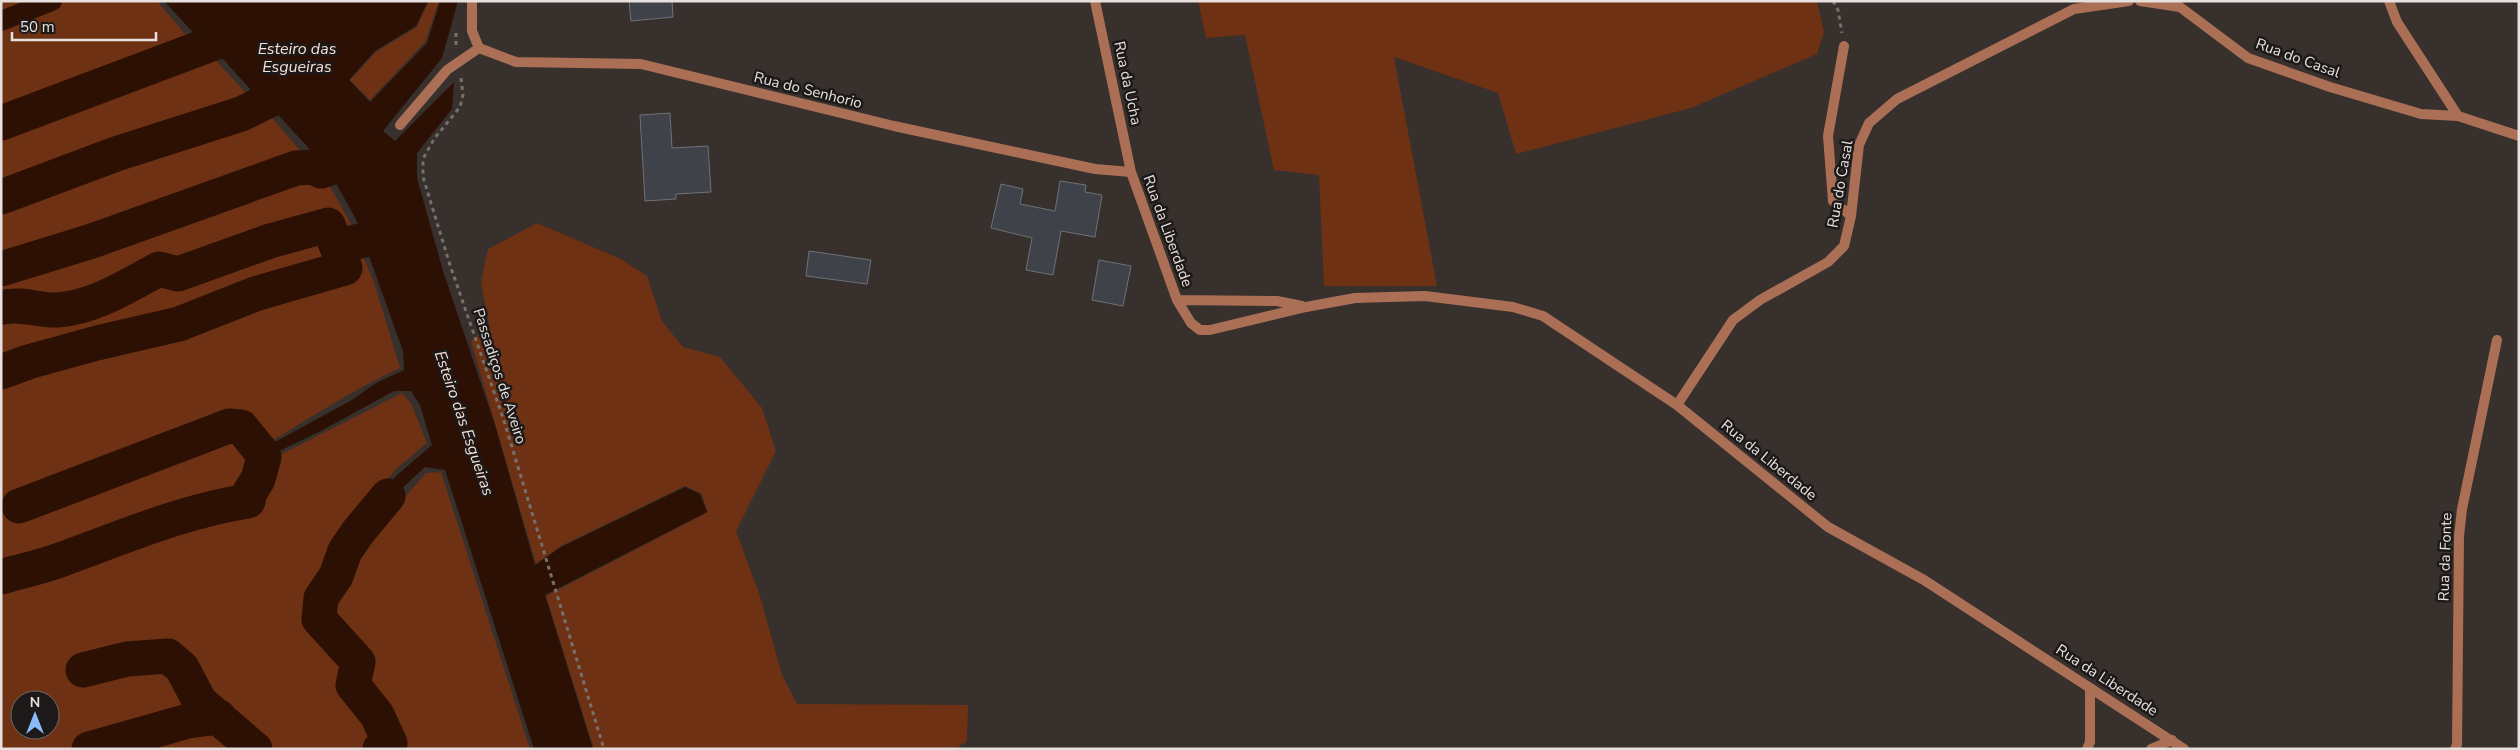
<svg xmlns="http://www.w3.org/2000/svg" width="2520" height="750" viewBox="0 0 2520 750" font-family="'Nunito Sans',sans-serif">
<rect width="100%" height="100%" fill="#37302d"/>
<!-- green -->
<path fill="#6e3113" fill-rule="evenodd" d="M 1,1 L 157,1 L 186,35 L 175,46 L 184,60 L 211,55 L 246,93 L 235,108 L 242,118 L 268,113 L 328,183 L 351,224 L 342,232 L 331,249 L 364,258 L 375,285 L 400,368 C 355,388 311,418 268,443 L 253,428 L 231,415 L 216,420 L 250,449 L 251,467 L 227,494 L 239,508 L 257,503 L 268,482 L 276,457 L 402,393 L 411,403 L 427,443 L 396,469 L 349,527 L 358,545 L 367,540 L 426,473 L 441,472 L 530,749 L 1,749 ZM 20,700 L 50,700 L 50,730 L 20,730 Z
M 429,1 L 439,1 L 425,42 L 370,100 L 350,80 L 376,52 L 417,27 Z
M 1198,1 L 1817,1 L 1824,32 L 1817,54 L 1691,108 L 1516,154 L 1498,93 L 1394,57 L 1437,286 L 1324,286 L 1319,175 L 1274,170 L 1245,35 L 1206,38 Z
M 537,223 L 621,259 L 647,276 L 662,321 L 683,347 L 720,357 L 762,408 L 776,451 L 736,531 L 760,596 L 782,675 L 797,704 L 968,705 L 967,741 L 955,749 L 594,749 L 546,596 L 708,512 L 701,493 L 685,486 L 561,546 L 536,564 L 471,341 L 489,325 L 481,282 L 488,249 Z"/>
<!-- water -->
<path fill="#2c1004" d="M 164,1 L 428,1 L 416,26 L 375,51 L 349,80 L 370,102 L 427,43 L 440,1 L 458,1 L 442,58 L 383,131 L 395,141 L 454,82 L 452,109 L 417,153 L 417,178 L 443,271 L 495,425 L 535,565 L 561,547 L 685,487 L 700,494 L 707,512 L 545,595 L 593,749 L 534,749 L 445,470 L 425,467 L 400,490 L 373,526 L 358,538 L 355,527 L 383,496 L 396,476 L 432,445 L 420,405 L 411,391 L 394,391 L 321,431 L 271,455 L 267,461 L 265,479 L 248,501 L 234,497 L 256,476 L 258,453 L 243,435 L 222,421 L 242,423 L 264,448 L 352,400 L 376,383 L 404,370 L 403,351 L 369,256 L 337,247 L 345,240 L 363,232 L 328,169 L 270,106 L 241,114 L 258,98 L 216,51 L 182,54 L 199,39 Z"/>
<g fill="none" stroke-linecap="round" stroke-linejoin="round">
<!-- canal -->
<path stroke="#2c1004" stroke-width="20" d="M 1,21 L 52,1"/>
<!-- river -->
<path stroke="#2c1004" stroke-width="35" d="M 1,123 L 227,38
M 1,197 L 116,154 L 241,114 L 284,93
M 1,269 L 92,241 L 296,168 L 314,167 L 321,171 L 361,158
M 4,307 C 22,303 40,311 58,310 C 95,307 127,286 159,269 L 178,274 L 270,241 L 328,225 L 337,247 L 383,235
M 1,372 L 28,362 L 97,343 L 179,324 L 255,294 L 345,268 L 337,247
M 19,506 L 229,426 L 241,427 L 263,454
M 1,577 C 21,571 41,567 60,560 C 121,538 183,511 248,501 L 250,492 L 258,479 L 264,457
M 83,670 L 127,659 L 168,656 L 182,668 L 200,702 L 255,749
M 89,749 L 188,721 L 219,717
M 380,749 L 390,743 L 377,715 L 353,685 L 358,662 L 319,619 L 321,598 L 336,576 L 345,551 L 358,532 L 388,496"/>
</g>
<!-- building -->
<path fill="#3f4349" stroke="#6d7278" d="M 629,1 L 672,1 L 673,17 L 631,21 Z
M 670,113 L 672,148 L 708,146 L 711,192 L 676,194 L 676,199 L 645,201 L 640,115 Z
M 1060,181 L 1086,185 L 1085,192 L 1102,195 L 1095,237 L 1061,231 L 1053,275 L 1026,270 L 1032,238 L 991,228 L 1001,184 L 1023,189 L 1020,204 L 1055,211 Z
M 809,251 L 871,260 L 867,284 L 806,276 Z
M 1099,260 L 1131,266 L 1123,306 L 1092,300 Z"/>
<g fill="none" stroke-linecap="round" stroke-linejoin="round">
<!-- path -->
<path stroke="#76706d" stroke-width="3" stroke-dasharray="4 4" stroke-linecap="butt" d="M 1833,1 L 1838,10 L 1842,33
M 456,33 L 456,47
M 461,78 L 463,95 L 460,107 L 434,139 L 423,159 L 423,177 L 450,265 L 504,421 L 604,749"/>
<!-- minor -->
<path stroke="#ab6f56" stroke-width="10" d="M 472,1 L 472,31 L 479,48 L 516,62 L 641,64 L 894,126 L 1095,169 L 1131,172
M 1095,1 L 1131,172 L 1177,300 L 1191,323 L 1200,330 L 1210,330 L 1306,307 L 1355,298 L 1425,296 L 1513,307 L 1543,316 L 1677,405 L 1828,527 L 1924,580 L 2184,749
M 2140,1 L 2180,7 L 2248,58 L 2330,87 L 2421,114 L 2458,116 L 2519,136
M 2389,1 L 2397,22 L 2458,116
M 1844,46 L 1828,136 L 1833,201 L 1851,216
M 400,125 L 447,70 L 479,48
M 1177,300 L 1277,301 L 1302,306
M 1677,405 L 1733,320 L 1760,300 L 1828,262 L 1844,246 L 1851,216 L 1859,145 L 1869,123 L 1897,99 L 2074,9 L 2129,1
M 2087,749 L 2090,742 L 2090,688
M 2151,749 L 2172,740
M 2455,749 L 2457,745 L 2459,536 L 2462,509 L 2497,340"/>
</g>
<g text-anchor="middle" stroke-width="5" stroke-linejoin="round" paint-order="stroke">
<!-- street labels -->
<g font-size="15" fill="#e6e1df" stroke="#1c1918">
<text transform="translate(2298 58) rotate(20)" y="5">Rua do Casal</text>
<text transform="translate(1128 83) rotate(78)" y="5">Rua da Ucha</text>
<text transform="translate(808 90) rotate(14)" y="5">Rua do Senhorio</text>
<text transform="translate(1840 184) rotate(-80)" y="5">Rua do Casal</text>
<text transform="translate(1168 231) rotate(70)" y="5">Rua da Liberdade</text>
<text transform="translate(500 376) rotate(72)" y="5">Passadiços de Aveiro</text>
<text transform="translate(1769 460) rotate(39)" y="5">Rua da Liberdade</text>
<text transform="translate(2445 557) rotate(-88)" y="5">Rua da Fonte</text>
<text transform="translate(2107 680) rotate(33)" y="5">Rua da Liberdade</text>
</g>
<!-- water labels -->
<g font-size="16" font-style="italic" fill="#f8ded3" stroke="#1c1918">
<text x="297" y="54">Esteiro das<tspan x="297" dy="18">Esgueiras</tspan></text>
<text transform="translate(465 423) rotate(71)" y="6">Esteiro das Esgueiras</text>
</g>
</g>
<!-- border -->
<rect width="2520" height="750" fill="none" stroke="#e6e1df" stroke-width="5"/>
<!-- north arrow -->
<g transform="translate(35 715)"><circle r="24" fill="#1c1918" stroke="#6d6968"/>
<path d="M0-4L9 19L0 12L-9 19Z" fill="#8bbafc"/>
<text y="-8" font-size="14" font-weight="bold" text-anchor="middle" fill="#e6e1df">N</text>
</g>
<!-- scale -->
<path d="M12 32v8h144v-8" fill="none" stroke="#e6e1df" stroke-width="2.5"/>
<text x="20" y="32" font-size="15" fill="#e6e1df" stroke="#1c1918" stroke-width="4" paint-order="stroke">50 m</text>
</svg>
